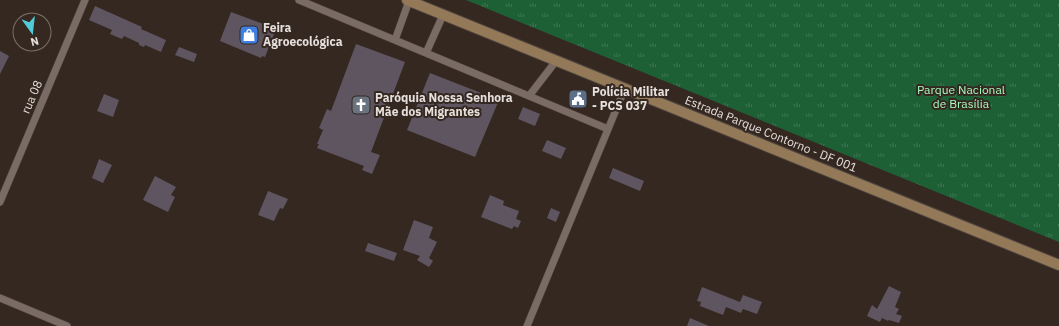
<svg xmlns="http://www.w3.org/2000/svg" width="1059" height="326" viewBox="0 0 1059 326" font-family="'IBM Plex Sans',sans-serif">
<defs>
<pattern id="park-tufts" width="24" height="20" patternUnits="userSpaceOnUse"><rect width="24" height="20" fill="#1e6036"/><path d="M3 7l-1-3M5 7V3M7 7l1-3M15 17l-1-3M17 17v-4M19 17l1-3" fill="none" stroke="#3f7652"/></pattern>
</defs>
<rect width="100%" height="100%" fill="#342821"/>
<!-- park -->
<path fill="url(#park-tufts)" d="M 466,0 L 1059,0 L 1059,242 Z"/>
<!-- building -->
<path fill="#5e5561" d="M 95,6 L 142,27 L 141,29 L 166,40 L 161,52 L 145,45 L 144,47 L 139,45 L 139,43 L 124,36 L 122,39 L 117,37 L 110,34 L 112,30 L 89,20 Z
M 231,12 L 266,25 L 268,22 L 275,25 L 274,28 L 276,29 L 265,57 L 262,56 L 261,58 L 220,41 Z
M 356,44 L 405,62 L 371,152 L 380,155 L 372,174 L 362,170 L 364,166 L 317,148 L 319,144 L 317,144 L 323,130 L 319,128 L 327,109 L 331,111 Z
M 179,47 L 197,54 L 194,62 L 175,55 Z
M 0,51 L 9,56 L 0,74 Z
M 430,73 L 499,100 L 475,157 L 407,130 Z
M 104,94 L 119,100 L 113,117 L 97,111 Z
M 523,107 L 540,114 L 535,126 L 518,119 Z
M 547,140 L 566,148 L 561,159 L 542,151 Z
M 99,159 L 112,165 L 103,183 L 92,178 Z
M 613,168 L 644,181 L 640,191 L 609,178 Z
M 155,176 L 176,187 L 171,195 L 175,197 L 168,212 L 143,200 Z
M 268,191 L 288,199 L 283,209 L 280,208 L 274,221 L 258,215 Z
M 490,195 L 504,201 L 503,205 L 519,211 L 516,219 L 521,221 L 518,228 L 514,226 L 512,229 L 481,217 Z
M 551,208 L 560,212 L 556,222 L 547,218 Z
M 414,220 L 433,227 L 429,238 L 437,242 L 429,258 L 433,261 L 429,267 L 417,260 L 420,256 L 403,250 Z
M 368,243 L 397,253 L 394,261 L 365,251 Z
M 889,286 L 901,292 L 895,307 L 899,309 L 896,314 L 902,316 L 899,323 L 889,320 L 888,321 L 882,318 L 880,322 L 867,316 L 872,305 L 877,309 Z
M 702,287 L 740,302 L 743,295 L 762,302 L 757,314 L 743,309 L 741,313 L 726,307 L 723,315 L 700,306 L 701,302 L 697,301 Z
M 690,318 L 709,326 L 687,326 Z"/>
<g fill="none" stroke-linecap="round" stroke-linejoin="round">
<defs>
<path id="minor" d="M 299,0 L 608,129
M 395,40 L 409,1
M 426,53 L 443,15
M 529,96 L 556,61
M 0,202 L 85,0
M 0,298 L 67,326
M 527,326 L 625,88"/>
<path id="secondary" d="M 407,0 L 1059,265"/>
</defs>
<!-- minor casing -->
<use href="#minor" stroke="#504640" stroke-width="8"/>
<!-- secondary casing -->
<use href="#secondary" stroke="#504640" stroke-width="12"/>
<!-- minor -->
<use href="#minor" stroke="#7a6b64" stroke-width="7"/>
<!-- secondary -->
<use href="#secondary" stroke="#937957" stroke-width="10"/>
</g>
<!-- icons -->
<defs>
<symbol id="shop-square" viewBox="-11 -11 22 22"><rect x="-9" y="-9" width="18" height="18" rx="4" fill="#3f7fe0" stroke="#342821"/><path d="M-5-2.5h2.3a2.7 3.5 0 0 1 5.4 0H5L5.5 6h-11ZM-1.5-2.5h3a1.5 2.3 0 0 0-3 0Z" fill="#fff"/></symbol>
<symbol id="civic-square" viewBox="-11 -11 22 22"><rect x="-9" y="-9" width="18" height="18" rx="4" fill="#5c6f8a" stroke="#342821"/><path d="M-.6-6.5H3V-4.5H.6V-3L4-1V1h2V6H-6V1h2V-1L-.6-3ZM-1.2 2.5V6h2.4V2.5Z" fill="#fff"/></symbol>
<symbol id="church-square" viewBox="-11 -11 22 22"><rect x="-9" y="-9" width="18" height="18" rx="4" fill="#6b7280" stroke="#342821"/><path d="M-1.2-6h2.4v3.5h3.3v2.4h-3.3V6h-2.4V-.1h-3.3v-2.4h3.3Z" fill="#fff"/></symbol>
</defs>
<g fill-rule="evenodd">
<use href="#shop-square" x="238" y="24" width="22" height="22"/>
<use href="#civic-square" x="567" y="88" width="22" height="22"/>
<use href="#church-square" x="350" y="94" width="22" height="22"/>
</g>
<g text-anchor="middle" stroke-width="4" stroke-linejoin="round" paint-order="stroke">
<!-- poi labels -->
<g font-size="12" font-weight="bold" fill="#e7dfdb" stroke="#342821" text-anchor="start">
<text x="263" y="32">Feira<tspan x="263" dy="14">Agroecológica</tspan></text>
<text x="592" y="96">Polícia Militar<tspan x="592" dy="14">- PCS 037</tspan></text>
<text x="375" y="102">Paróquia Nossa Senhora<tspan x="375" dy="14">Mãe dos Migrantes</tspan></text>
</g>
<!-- park labels -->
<g font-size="12" fill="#a7fabd" stroke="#342821">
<text x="961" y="94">Parque Nacional<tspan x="961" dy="14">de Brasília</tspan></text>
</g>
<!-- street labels -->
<g font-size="12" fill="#e7dfdb" stroke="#342821">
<text transform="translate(32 97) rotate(-67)" y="4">rua 08</text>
<text transform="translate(771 134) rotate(22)" y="4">Estrada Parque Contorno - DF 001</text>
</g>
</g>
<!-- north arrow -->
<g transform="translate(32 32) rotate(165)"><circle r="19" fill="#342821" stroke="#7c716b"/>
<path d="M0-3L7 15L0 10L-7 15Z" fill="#52cbd8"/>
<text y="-6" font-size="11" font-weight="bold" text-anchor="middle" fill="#e7dfdb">N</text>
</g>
</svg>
